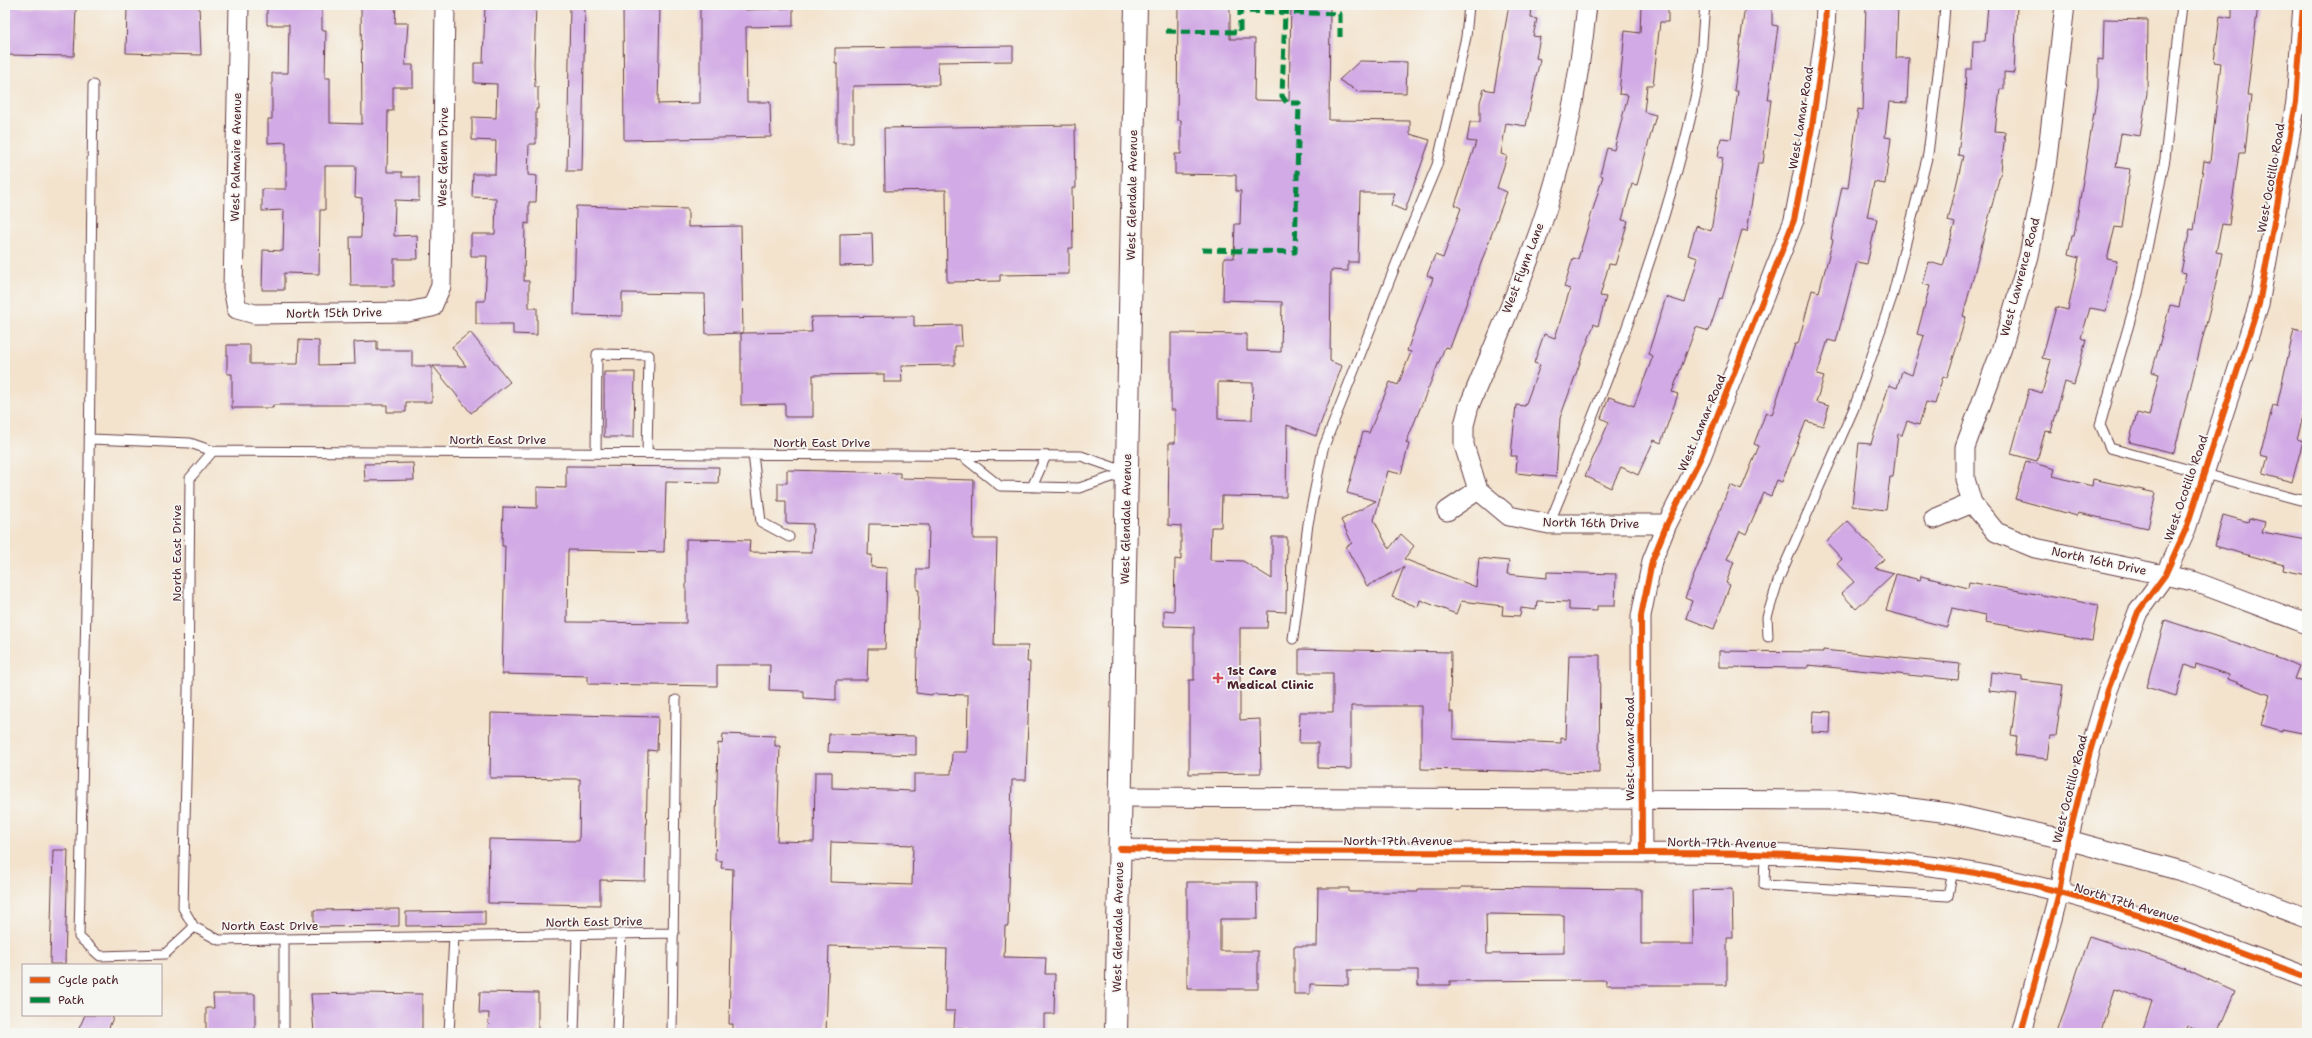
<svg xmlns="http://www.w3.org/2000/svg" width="2312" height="1038" viewBox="0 0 2312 1038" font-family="'Shantell Sans',sans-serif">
<rect width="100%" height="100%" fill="#f6f6f2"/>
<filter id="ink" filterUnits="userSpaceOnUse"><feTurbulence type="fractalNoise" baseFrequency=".025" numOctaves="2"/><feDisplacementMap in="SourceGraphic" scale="8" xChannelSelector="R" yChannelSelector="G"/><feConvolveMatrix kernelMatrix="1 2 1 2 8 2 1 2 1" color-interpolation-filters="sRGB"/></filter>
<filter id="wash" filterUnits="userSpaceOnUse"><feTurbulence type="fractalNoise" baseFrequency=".012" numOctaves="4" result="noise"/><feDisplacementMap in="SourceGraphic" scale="16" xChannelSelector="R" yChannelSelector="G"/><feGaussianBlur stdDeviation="0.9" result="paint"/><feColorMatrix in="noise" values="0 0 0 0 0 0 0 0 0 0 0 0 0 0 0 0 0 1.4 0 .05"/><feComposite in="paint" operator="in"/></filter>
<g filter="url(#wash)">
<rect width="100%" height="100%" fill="#f3e3cd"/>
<g id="blocks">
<!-- building -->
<path fill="#d2aae5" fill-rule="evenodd" d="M 127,5 L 199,5 L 201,55 L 126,53 Z
M 267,5 L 322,5 L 322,30 L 326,30 L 325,78 L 330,78 L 330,123 L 362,124 L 361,5 L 396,5 L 395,23 L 408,23 L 405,65 L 413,65 L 413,87 L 393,87 L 393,111 L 388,111 L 387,172 L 402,172 L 402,177 L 419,177 L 419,201 L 395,200 L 394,236 L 417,235 L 418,259 L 394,259 L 394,286 L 351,286 L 350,237 L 361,237 L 362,198 L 355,197 L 356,166 L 325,166 L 325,210 L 320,210 L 319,274 L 284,273 L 284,290 L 262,290 L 263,250 L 283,251 L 284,210 L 262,211 L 262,189 L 286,189 L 286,142 L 268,143 L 268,119 L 272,119 L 272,73 L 288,73 L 289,25 L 267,25 Z
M 485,5 L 536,5 L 534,64 L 535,87 L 538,87 L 538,109 L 536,109 L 536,144 L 529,144 L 528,175 L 537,176 L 536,202 L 529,202 L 529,224 L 525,223 L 524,281 L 529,281 L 529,308 L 537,308 L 537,335 L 513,334 L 513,324 L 476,324 L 476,301 L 485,301 L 487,256 L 471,256 L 471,234 L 495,234 L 496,198 L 472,197 L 473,174 L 495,174 L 496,141 L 472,140 L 472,117 L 496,118 L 497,84 L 474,83 L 474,63 L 483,63 Z
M 570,5 L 585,5 L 582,171 L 567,171 Z
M 623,5 L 660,5 L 658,104 L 700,103 L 700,5 L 746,5 L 746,10 L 793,8 L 793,26 L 746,27 L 747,102 L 770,102 L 771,137 L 624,140 Z
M 1178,5 L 1230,5 L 1230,39 L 1255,39 L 1254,100 L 1289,101 L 1291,5 L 1330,5 L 1329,120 L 1410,121 L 1410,134 L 1430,140 L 1405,211 L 1391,205 L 1395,193 L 1360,193 L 1358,262 L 1348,262 L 1348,271 L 1331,270 L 1330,361 L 1342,366 L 1316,436 L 1287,425 L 1286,497 L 1222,496 L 1221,527 L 1211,527 L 1210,560 L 1243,561 L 1272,579 L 1272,537 L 1287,537 L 1286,612 L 1268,611 L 1267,628 L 1240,628 L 1240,720 L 1260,719 L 1261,773 L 1189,774 L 1189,680 L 1194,680 L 1194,627 L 1164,626 L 1164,610 L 1174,611 L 1175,559 L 1181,560 L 1181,526 L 1168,525 L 1169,443 L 1175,443 L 1175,410 L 1171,410 L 1171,333 L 1247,334 L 1247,351 L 1281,352 L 1282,302 L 1223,300 L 1224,258 L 1234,258 L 1235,224 L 1240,224 L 1241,191 L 1236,191 L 1236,175 L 1175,174 L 1175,154 L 1181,154 L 1181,120 L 1177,120 ZM 1218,382 L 1253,383 L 1252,420 L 1218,419 Z
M 1509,5 L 1532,5 L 1531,18 L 1537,19 L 1533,36 L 1540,37 L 1536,58 L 1540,59 L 1526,126 L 1506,123 L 1501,154 L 1507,156 L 1497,188 L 1507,192 L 1450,348 L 1445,347 L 1406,443 L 1409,444 L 1401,474 L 1388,471 L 1374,520 L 1389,549 L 1401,534 L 1414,546 L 1404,559 L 1476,587 L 1479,558 L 1509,561 L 1507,574 L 1547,578 L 1547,572 L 1616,574 L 1615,606 L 1597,606 L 1597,611 L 1569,610 L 1569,602 L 1537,601 L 1536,610 L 1521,608 L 1520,616 L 1502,615 L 1503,606 L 1461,601 L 1456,614 L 1420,600 L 1418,607 L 1392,597 L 1404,567 L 1367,586 L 1346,547 L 1352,543 L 1341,520 L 1376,501 L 1347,493 L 1363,432 L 1369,433 L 1390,382 L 1398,385 L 1411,352 L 1407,351 L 1433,278 L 1427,275 L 1435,255 L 1443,258 L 1461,208 L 1455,205 L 1476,142 L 1467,141 L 1470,122 L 1480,122 L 1480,102 L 1484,89 L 1494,91 Z
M 1641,5 L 1668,5 L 1668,22 L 1660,22 L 1653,85 L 1647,85 L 1644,112 L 1656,115 L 1637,185 L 1632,184 L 1622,220 L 1628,221 L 1615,265 L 1609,264 L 1600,296 L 1606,297 L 1598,326 L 1594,324 L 1560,418 L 1556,477 L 1516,473 L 1517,456 L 1511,456 L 1516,405 L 1525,406 L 1540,365 L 1534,363 L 1544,334 L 1555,338 L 1570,289 L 1564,287 L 1573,258 L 1578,259 L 1603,176 L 1600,175 L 1607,148 L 1614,150 L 1628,95 L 1619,94 L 1625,31 L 1640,33 Z
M 1745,5 L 1772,5 L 1772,25 L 1778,26 L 1768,100 L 1771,100 L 1763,163 L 1758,163 L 1747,231 L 1742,230 L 1722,299 L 1720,298 L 1709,331 L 1696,327 L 1672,392 L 1678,394 L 1661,443 L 1654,440 L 1638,475 L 1621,467 L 1611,488 L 1585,476 L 1609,422 L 1601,418 L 1609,397 L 1634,406 L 1653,356 L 1648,354 L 1666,297 L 1685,303 L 1698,258 L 1688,255 L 1696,226 L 1711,231 L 1723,158 L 1718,157 L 1721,138 L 1731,139 L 1738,91 L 1734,91 Z
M 1866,5 L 1898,5 L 1896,58 L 1909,58 L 1907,103 L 1889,102 L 1885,137 L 1891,138 L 1885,184 L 1874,182 L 1867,217 L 1877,219 L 1867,264 L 1857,262 L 1836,342 L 1828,340 L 1817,375 L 1824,377 L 1816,402 L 1829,406 L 1823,426 L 1806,421 L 1782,482 L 1777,480 L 1771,496 L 1764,493 L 1746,534 L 1740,531 L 1727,559 L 1734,562 L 1726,583 L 1730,585 L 1714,629 L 1686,618 L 1692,601 L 1685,598 L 1730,485 L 1741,490 L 1759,446 L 1754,444 L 1766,412 L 1772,415 L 1795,344 L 1798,344 L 1812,290 L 1819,292 L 1833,240 L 1831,239 L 1842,187 L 1848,188 L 1858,109 L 1863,110 Z
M 1988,5 L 2017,5 L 2014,73 L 2004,72 L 2004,89 L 2000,89 L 1995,131 L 2005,132 L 2001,171 L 1963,316 L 1966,317 L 1947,378 L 1943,376 L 1935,404 L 1926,402 L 1919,425 L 1907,421 L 1902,435 L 1898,434 L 1893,477 L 1890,477 L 1886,510 L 1852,506 L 1859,443 L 1871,444 L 1889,385 L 1897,388 L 1902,371 L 1912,375 L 1924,336 L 1917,334 L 1930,286 L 1923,284 L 1929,262 L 1943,266 L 1955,223 L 1948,221 L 1963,156 L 1958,155 L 1965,98 L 1966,69 L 1972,69 L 1973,41 L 1985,41 Z
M 2232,5 L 2258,5 L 2247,96 L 2251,96 L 2245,153 L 2239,153 L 2229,225 L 2222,224 L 2216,252 L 2222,253 L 2212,301 L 2174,453 L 2129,442 L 2137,413 L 2149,416 L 2159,374 L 2152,372 L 2170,305 L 2179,307 L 2186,273 L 2181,272 L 2190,229 L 2194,230 L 2204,161 L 2210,162 L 2221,63 L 2214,62 L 2220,16 L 2232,18 Z
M 5,6 L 76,8 L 74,56 L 5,55 Z
M 2104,19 L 2148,20 L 2147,93 L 2140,136 L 2121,133 L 2116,167 L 2130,169 L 2122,228 L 2115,227 L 2107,259 L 2117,261 L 2106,311 L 2090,308 L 2081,338 L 2086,340 L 2074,385 L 2065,382 L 2051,432 L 2045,431 L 2037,461 L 2011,454 L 2029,389 L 2042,393 L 2051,360 L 2042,358 L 2056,307 L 2068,310 L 2079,258 L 2068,255 L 2072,236 L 2074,236 L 2098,88 L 2098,59 L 2103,60 Z
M 1013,46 L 1013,61 L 938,62 L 939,85 L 853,86 L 853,143 L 837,143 L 837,63 L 835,63 L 835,48 Z
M 1360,61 L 1407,62 L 1406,93 L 1359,92 L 1339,80 Z
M 1075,125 L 1076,188 L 1072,188 L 1073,248 L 1069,248 L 1069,274 L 1000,275 L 1000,281 L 947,282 L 946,190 L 885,191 L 884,128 Z
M 576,206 L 688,209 L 688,227 L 741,226 L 743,333 L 706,334 L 705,294 L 622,293 L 622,316 L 574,315 Z
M 872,233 L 873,265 L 840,266 L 840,234 Z
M 914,316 L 914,326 L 961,325 L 962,346 L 955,346 L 955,365 L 901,366 L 902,382 L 884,382 L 884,374 L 813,375 L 813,417 L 785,417 L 785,404 L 741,405 L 741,333 L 812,332 L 811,317 Z
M 2294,329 L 2307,332 L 2307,402 L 2297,439 L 2303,441 L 2292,482 L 2263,474 L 2268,457 L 2260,455 L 2273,405 L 2277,406 Z
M 470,332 L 510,382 L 471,413 L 433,366 L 466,366 L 452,347 Z
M 299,340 L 319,341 L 319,365 L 355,364 L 354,342 L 377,341 L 377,350 L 412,350 L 412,366 L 432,366 L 432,402 L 406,402 L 406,412 L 387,412 L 387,405 L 273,405 L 273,408 L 232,408 L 232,374 L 227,374 L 227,345 L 250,345 L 250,364 L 298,364 Z
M 604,372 L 635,372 L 634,437 L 604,437 Z
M 2026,461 L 2055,469 L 2053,476 L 2092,486 L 2093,479 L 2156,493 L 2148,528 L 2078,513 L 2077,516 L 2015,499 Z
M 413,463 L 414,480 L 365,481 L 364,464 Z
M 566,466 L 719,467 L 718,483 L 666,482 L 664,552 L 568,550 L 567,622 L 686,623 L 686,539 L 750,540 L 749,552 L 812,553 L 813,524 L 786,523 L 786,501 L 778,501 L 778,483 L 787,483 L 787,470 L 900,473 L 900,478 L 974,480 L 973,539 L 997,539 L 994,646 L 1028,646 L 1027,662 L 1030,662 L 1026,780 L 1012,780 L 1008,926 L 1005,926 L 1004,957 L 1046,958 L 1045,974 L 1055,974 L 1054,1014 L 1044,1014 L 1044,1030 L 1014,1030 L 1014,1033 L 965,1033 L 965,1028 L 954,1028 L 955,1011 L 945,1011 L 947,949 L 829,946 L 826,1033 L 733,1031 L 733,1024 L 729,1024 L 733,869 L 721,868 L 722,861 L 715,860 L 718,743 L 722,744 L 723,734 L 775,736 L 775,746 L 780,746 L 777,841 L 814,842 L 815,772 L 832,772 L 832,788 L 914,791 L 914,774 L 951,774 L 952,752 L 967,752 L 968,695 L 932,694 L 932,695 L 916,693 L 919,590 L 917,590 L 917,569 L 928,569 L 929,525 L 869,524 L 868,555 L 872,555 L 871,567 L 887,568 L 885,649 L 868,649 L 867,680 L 836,680 L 836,700 L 804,698 L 804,691 L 769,690 L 770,665 L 717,665 L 717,686 L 588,684 L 588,676 L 502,674 L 505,546 L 502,546 L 503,507 L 537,508 L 537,487 L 566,488 ZM 831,842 L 913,845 L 912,885 L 830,882 Z
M 2223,515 L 2248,522 L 2249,518 L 2265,522 L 2262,532 L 2307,540 L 2307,575 L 2283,570 L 2284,565 L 2215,546 Z
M 1848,521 L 1884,559 L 1875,568 L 1894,573 L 1856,609 L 1841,593 L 1854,582 L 1837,564 L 1842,559 L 1826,542 Z
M 1896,574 L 1920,580 L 1921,576 L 1968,588 L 1969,582 L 2098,605 L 2092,641 L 1985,622 L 1986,615 L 1952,608 L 1947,627 L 1886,611 Z
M 2165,620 L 2240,644 L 2299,666 L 2294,679 L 2307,681 L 2307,734 L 2282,729 L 2282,731 L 2261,725 L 2270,695 L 2228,679 L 2229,675 L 2196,664 L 2195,669 L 2185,665 L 2176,696 L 2146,687 Z
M 1299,649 L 1451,652 L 1450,712 L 1453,712 L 1453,739 L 1561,743 L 1561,738 L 1566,739 L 1569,655 L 1600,655 L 1599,773 L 1421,769 L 1421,706 L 1351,706 L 1351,769 L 1318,768 L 1318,743 L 1299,743 L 1300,712 L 1333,712 L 1333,673 L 1299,673 Z
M 1823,650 L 1960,664 L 1958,680 L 1808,665 L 1808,668 L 1719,667 L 1719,651 L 1823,652 Z
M 1991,672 L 2022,676 L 2022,680 L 2063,685 L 2056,736 L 2050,736 L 2047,759 L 2015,755 L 2017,736 L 2011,735 L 2017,694 L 1989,691 Z
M 1813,711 L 1831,712 L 1830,733 L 1812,732 Z
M 491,713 L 658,717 L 657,751 L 648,750 L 645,881 L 600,880 L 600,905 L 488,903 L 489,839 L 579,841 L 580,779 L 490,778 Z
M 829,734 L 916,736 L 916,755 L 828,752 Z
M 53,850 L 68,850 L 65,964 L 50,964 Z
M 1187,882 L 1257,882 L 1258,919 L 1220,919 L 1220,951 L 1258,951 L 1258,989 L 1187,989 Z
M 1461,887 L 1641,889 L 1641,944 L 1693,944 L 1692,890 L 1732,889 L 1733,938 L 1727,938 L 1727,985 L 1606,985 L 1606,980 L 1450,981 L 1450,985 L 1418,985 L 1418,970 L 1348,970 L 1348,985 L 1310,984 L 1310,994 L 1294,994 L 1294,946 L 1317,946 L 1318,888 L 1349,888 L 1349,892 L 1418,892 L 1418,889 L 1461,889 ZM 1486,914 L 1564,915 L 1564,953 L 1487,954 Z
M 399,909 L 399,926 L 314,927 L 314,910 Z
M 485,911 L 485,925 L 406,926 L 406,912 Z
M 2089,936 L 2185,967 L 2184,968 L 2235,992 L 2217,1033 L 2204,1033 L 2188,1026 L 2185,1033 L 2142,1033 L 2152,1001 L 2114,989 L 2100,1033 L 2057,1033 Z
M 480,992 L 538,993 L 538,1033 L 488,1033 L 489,1013 L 479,1013 Z
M 362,993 L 422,994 L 422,1033 L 314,1033 L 311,994 Z
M 213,994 L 255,994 L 255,1033 L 206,1033 L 206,1008 L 214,1008 Z
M 85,1015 L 114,1015 L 107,1033 L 77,1033 Z"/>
</g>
</g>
<g filter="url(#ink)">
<use href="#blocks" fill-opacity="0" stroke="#633c43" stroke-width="1"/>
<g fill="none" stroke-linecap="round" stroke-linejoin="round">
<defs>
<path id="service" d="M 2182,5 L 2165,159 L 2138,293 L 2100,425 L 2110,448 L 2300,500 L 2307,497
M 93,85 L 89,464 L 79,937 L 100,956 L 165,954 L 194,927
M 90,439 L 190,443 L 213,451 L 1081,456 L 1127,472
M 213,451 L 190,478 L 188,692 L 183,908 L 194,927 L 219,940 L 674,933
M 596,453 L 597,354 L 649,355 L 647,453
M 753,454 L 761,522 L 789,537
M 962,456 L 1000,486 L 1079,488 L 1127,472
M 1032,487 L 1046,456
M 1549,524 C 1608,382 1665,239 1697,89 C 1702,62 1702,33 1705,5
M 1768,637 L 1767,617 L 1779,578 L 1854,408 L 1893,294 L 1928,154 L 1943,33 L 1945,5
M 1293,639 L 1308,524 L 1323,449 L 1400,254 L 1437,165 L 1466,37 L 1469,5
M 1765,855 L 1764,885 L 1948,896 L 1953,870
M 284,939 L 284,1033
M 449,1033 L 454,936
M 574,1033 L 577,935
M 617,1033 L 621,934
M 672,1033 L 676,700"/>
<path id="minor" d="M 239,5 L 233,288 L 237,309 L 255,314 L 408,312 L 432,307 L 441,286 L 445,5
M 1587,5 C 1579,81 1565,158 1540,229 C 1519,289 1493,348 1469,406 L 1464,425 L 1464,445 L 1478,490 L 1509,516 L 1549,524 L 1667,524
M 2065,5 L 2046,167 L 2029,256 L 2002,348 L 1965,447 L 1965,479 L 1972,503 L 1996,532 L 2035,548 L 2193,581 L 2307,624
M 1447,511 L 1478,490
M 1934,519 L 1972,503
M 1121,797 L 1849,800 L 1949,813 L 2068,840 L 2185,872 L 2307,918
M 1120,849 C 1279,852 1439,852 1598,853 C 1730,853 1866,851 1996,877 C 2103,898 2206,939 2307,977
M 1642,853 L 1641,616 L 1652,561 L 1667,524 L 1701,457 L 1794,220 L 1812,127 L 1825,33 L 1826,5
M 2021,1033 L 2059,893 L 2068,840 L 2089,755 L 2108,690 L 2138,612 L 2165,575 L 2186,529 L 2259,304 L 2296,102 L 2303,5"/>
<path id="secondary" d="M 1116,1033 L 1136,5"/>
</defs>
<!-- service casing -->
<use href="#service" stroke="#633c43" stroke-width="11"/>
<!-- minor casing -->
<use href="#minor" stroke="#633c43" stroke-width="21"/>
<!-- secondary casing -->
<use href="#secondary" stroke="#633c43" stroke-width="24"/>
<!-- service -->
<use href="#service" stroke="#fff" stroke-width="9"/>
<!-- minor -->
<use href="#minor" stroke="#fff" stroke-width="19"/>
<!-- secondary -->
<use href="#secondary" stroke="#fff" stroke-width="22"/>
<!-- quiet -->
<path stroke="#00873e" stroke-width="5" stroke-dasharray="10 5" stroke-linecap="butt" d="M 1240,5 L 1240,11 L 1340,14 L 1340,37
M 1166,31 L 1240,32 L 1240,11
M 1202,250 L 1295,252 L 1299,103 L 1287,103 L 1282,96 L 1285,12"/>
<defs>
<path id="cycleway" d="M 1120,849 C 1279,852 1439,852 1598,853 C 1730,853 1866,851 1996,877 C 2103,898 2206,939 2307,977
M 1642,853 L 1641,616 L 1652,561 L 1667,524 L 1701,457 L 1794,220 L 1812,127 L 1825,33 L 1826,5
M 2021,1033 L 2059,893 L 2068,840 L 2089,755 L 2108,690 L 2138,612 L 2165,575 L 2186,529 L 2259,304 L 2296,102 L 2303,5"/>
</defs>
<!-- cycleway casing -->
<use href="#cycleway" stroke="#f6f6f2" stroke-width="8"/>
<!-- cycleway -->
<use href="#cycleway" stroke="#e8590c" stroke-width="6"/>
</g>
</g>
<!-- markers -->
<path fill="#d1495b" stroke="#f6f6f2" stroke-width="1.5" d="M1216 672h4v4h4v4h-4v4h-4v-4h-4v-4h4z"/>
<g text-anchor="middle" stroke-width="3.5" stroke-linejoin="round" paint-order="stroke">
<!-- street labels -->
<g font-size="12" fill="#4a1f2b" stroke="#f6f6f2">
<text transform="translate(1801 118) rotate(-81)" y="4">West Lamar Road</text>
<text transform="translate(236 157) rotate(-89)" y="4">West Palmaire Avenue</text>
<text transform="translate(443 157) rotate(-89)" y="4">West Glenn Drive</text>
<text transform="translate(2271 178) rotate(-80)" y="4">West Ocotillo Road</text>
<text transform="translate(1132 195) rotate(-89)" y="4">West Glendale Avenue</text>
<text transform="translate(1523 268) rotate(-69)" y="4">West Flynn Lane</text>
<text transform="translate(2020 277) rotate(-75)" y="4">West Lawrence Road</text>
<text transform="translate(334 313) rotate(-1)" y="4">North 15th Drive</text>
<text transform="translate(1702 423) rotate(-67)" y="4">West Lamar Road</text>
<text x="498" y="444">North East Drive</text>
<text x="822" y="447">North East Drive</text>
<text transform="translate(2186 488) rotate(-71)" y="4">West Ocotillo Road</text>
<text transform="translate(1126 519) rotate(-89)" y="4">West Glendale Avenue</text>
<text transform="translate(1591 523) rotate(1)" y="4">North 16th Drive</text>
<text transform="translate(177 553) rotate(-90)" y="4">North East Drive</text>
<text transform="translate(2099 561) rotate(12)" y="4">North 16th Drive</text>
<text transform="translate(1630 749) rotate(-90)" y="4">West Lamar Road</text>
<text transform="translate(2070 789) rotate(-76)" y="4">West Ocotillo Road</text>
<text x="1398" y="845">North 17th Avenue</text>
<text transform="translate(1722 843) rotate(1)" y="4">North 17th Avenue</text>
<text transform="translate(2127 903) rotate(17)" y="4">North 17th Avenue</text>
<text transform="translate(594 922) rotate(-1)" y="4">North East Drive</text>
<text x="270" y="930">North East Drive</text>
<text transform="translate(1118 927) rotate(-89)" y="4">West Glendale Avenue</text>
</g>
<!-- poi labels -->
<g font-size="12" font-weight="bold" fill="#4a1f2b" stroke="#f6f6f2" text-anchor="start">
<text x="1227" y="675">1st Care<tspan x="1227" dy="14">Medical Clinic</tspan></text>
</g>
</g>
<!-- margin -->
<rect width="2312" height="1038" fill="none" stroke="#f6f6f2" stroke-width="20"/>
<!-- legend -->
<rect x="22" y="964" width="140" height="52" fill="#f6f6f2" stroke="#b1a0a2"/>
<rect x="30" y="977" width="20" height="6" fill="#e8590c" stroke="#b1a0a2"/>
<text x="58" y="984" font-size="12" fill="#4a1f2b">Cycle path</text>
<rect x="30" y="997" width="20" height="6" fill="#00873e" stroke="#b1a0a2"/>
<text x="58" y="1004" font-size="12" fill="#4a1f2b">Path</text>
</svg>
